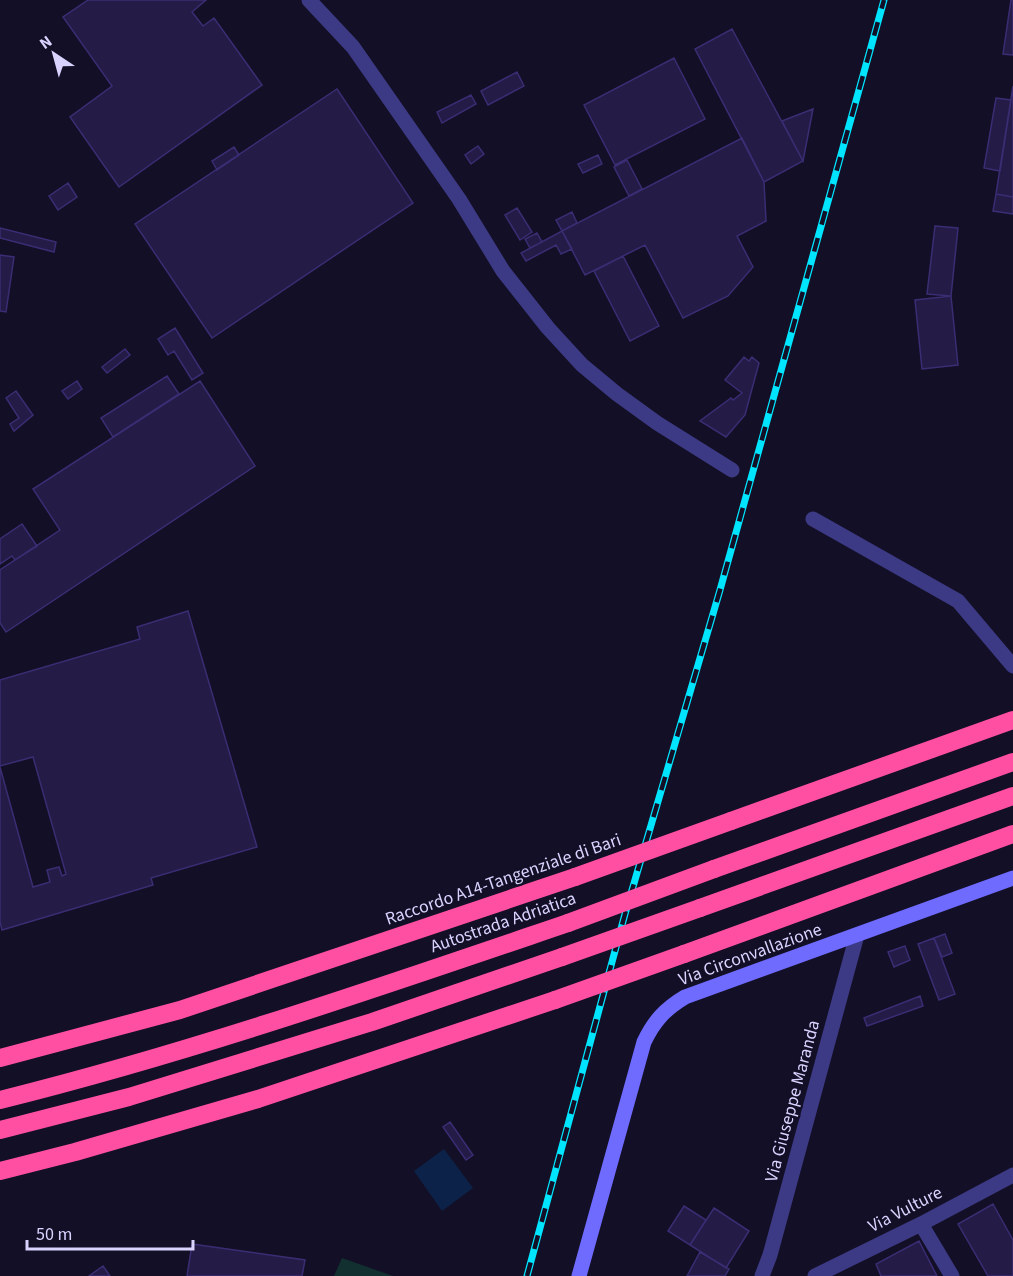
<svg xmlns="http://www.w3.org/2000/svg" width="1013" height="1276" viewBox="0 0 1013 1276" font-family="'Source Sans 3',sans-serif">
<rect width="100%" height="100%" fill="#130f26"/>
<!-- green -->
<path fill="#12302f" d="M 342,1258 L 393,1276 L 334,1276 Z"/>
<!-- water -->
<path fill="#0c2248" d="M 444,1149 L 473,1188 L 442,1211 L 414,1171 Z"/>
<!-- building -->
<path fill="#241b47" stroke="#3b2d73" stroke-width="1.5" d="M 88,0 L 206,0 L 192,12 L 203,26 L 214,18 L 262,85 L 119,187 L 70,117 L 112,86 L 63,17 Z
M 1011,0 L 1013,0 L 1013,55 L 1003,54 Z
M 732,29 L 803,161 L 764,182 L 695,49 Z
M 674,58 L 705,119 L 615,165 L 584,105 Z
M 517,72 L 524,86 L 488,105 L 481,91 Z
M 1013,86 L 1013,197 L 996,194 Z
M 337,89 L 413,203 L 212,338 L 135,224 Z
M 471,95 L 476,104 L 442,123 L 437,112 Z
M 996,98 L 1011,100 L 1000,171 L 984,168 Z
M 813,109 L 803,161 L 782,121 Z
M 742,138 L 764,182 L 766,221 L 737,236 L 753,267 L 728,296 L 683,318 L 645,245 L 585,275 L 562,231 Z
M 478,146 L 484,154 L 471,164 L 465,155 Z
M 234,147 L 239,155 L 217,170 L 212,161 Z
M 598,155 L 602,164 L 583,173 L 578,164 Z
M 627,160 L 642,189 L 629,196 L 614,167 Z
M 68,183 L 77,197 L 58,210 L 49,196 Z
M 996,194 L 1013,197 L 1013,214 L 993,211 Z
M 517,208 L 532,232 L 520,240 L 505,215 Z
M 572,212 L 577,223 L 562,231 L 556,220 Z
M 935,226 L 958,228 L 951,296 L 927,294 Z
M 0,228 L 56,242 L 54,252 L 0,238 Z
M 562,231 L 572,249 L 561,254 L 556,245 L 526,261 L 521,253 Z
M 537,233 L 542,242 L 530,248 L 525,239 Z
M 0,255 L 14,257 L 6,312 L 0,311 Z
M 623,256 L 659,326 L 630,341 L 594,271 Z
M 951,296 L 958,365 L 922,369 L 915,300 Z
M 175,328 L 203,373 L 192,380 L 174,351 L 168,355 L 158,339 Z
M 125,349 L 130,355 L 107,373 L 102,367 Z
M 744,357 L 749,361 L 752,357 L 759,363 L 745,415 L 726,437 L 700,421 L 731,398 L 733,400 L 742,393 L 725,380 Z
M 167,376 L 179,394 L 113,437 L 101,418 Z
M 77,381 L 82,389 L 68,399 L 62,391 Z
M 200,381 L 255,466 L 6,632 L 0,623 L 0,570 L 60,530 L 33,489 Z
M 16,391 L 33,415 L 14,431 L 10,424 L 19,418 L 6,398 Z
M 22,524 L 37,546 L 15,560 L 12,556 L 0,564 L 0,539 Z
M 188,611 L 257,847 L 151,878 L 153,885 L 2,930 L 0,922 L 0,767 L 33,887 L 50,882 L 47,870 L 59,867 L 62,876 L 66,874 L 33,757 L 0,766 L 0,680 L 140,639 L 137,627 Z
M 945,934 L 952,953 L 942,957 L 934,938 Z
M 934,938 L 955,994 L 939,1000 L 918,944 Z
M 905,946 L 910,960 L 894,967 L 888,952 Z
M 920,996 L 923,1006 L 867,1026 L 864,1018 Z
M 450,1122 L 473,1155 L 466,1160 L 443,1127 Z
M 993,1204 L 1013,1240 L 1013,1276 L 988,1276 L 958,1224 Z
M 684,1206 L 706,1220 L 690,1245 L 668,1231 Z
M 714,1208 L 749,1231 L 726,1268 L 690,1245 Z
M 919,1241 L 937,1276 L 881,1276 L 876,1264 Z
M 192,1244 L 305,1260 L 302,1276 L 187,1276 Z
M 700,1252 L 729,1269 L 725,1276 L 687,1276 Z
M 103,1266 L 110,1276 L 89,1276 Z"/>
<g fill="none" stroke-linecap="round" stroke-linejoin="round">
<!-- street -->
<path stroke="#3d3a85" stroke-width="15" d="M 309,0 L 353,47 L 459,199 L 503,271 L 548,328 L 582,365 L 617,394 L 657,423 L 732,470
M 813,519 L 958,601 L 1013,666
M 921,1224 L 952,1276
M 762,1276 L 770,1255 L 857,935
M 815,1276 L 921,1224 L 1013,1175"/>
<!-- secondary -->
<path stroke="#6f6bff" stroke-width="15" d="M 579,1276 L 644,1042 C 654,1021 665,1009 685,997 L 1013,878"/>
<!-- highway -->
<path stroke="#ff4fa3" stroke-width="18" d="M 731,821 L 1013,720
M 714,869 L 1013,762
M 700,908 L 1013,796
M 684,954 L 1013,834
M 0,1058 L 180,1010 L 575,877
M 0,1100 C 193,1052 380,987 568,923
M 0,1130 L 129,1097 L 372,1022 L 562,957
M 0,1171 L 75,1152 L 258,1099 L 555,1000"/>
<defs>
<path id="rail" d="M 527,1276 L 625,914 L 720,590 L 884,0"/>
</defs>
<!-- rail casing -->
<use href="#rail" stroke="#00e5ff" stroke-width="7"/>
<!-- rail -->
<use href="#rail" stroke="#130f26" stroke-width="4.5" stroke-dasharray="14" stroke-linecap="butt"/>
<!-- highway-bridge -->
<path stroke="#ff4fa3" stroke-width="18" d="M 575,877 L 731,821
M 568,923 L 714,869
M 562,957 L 700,908
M 555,1000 L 684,954"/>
</g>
<g text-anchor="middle" stroke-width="4.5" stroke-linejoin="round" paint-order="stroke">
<!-- street labels -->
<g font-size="18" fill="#d9d4ff" stroke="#130f26">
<text transform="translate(503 879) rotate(-19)" y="6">Raccordo A14-Tangenziale di Bari</text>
<text transform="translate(503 922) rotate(-19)" y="6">Autostrada Adriatica</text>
<text transform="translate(750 954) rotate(-20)" y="6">Via Circonvallazione</text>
<text transform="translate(792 1101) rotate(-75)" y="6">Via Giuseppe Maranda</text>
<text transform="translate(905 1209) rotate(-27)" y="6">Via Vulture</text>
</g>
</g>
<!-- north arrow -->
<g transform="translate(54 54) rotate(324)" stroke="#130f26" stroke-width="4.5" paint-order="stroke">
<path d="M0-4.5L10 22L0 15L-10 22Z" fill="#d9d4ff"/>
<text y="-9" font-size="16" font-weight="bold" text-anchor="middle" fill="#d9d4ff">N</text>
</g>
<!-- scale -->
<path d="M27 1240v9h166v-9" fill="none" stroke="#d9d4ff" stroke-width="3"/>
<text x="36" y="1240" font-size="18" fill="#d9d4ff" stroke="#130f26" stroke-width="4.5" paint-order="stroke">50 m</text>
</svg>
